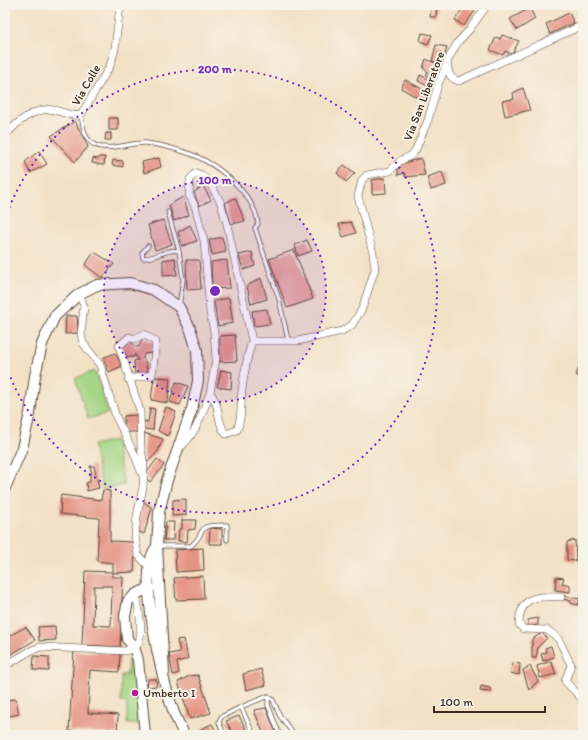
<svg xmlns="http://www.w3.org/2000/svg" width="588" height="740" viewBox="0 0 588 740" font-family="Itim,sans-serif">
<rect width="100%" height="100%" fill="#f7f3e8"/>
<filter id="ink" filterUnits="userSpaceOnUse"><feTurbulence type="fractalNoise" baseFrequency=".025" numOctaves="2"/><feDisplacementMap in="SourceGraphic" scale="8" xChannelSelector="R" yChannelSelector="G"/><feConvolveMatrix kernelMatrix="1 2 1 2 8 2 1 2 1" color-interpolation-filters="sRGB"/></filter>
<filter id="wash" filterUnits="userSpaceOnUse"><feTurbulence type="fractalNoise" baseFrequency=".012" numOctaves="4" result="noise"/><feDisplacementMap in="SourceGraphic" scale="16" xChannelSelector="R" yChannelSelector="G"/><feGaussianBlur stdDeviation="0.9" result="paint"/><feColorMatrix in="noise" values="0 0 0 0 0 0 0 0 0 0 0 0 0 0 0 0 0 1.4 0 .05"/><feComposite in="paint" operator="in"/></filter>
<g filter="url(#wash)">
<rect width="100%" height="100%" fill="#f3e1c6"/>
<!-- green -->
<path fill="#a5d685" stroke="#708052" d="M 95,371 L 108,413 L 88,419 L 75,378 Z
M 115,440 L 124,485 L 102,489 L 93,445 Z
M 128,659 L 134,659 L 146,725 L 127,724 L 127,703 L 121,702 L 121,675 L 127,675 Z"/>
<g id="blocks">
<!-- building -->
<path fill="#e59384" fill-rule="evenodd" d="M 432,5 L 437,6 L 436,17 L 430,17 Z
M 464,6 L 475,11 L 464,26 L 455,20 Z
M 530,8 L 535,19 L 517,30 L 510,19 Z
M 569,13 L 574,23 L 550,34 L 546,24 Z
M 422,33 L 432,35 L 428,44 L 420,41 Z
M 502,35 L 519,41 L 512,54 L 505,51 L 503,55 L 490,50 L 496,37 L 500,39 Z
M 436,45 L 447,47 L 443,63 L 432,61 Z
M 426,59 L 437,64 L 435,69 L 438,71 L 433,79 L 426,75 L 428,72 L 423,68 Z
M 420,75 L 434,82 L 431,88 L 418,81 Z
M 405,80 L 428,92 L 423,101 L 401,88 Z
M 523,88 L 530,110 L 505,116 L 502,101 L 514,99 L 513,93 Z
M 109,118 L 118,118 L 118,130 L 109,130 Z
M 75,121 L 88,147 L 75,162 L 51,136 Z
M 106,133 L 111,133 L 111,140 L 105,140 Z
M 39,151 L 47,164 L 30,173 L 25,162 Z
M 99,157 L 105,157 L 104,165 L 92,163 L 93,158 L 98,159 Z
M 159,158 L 161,167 L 144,173 L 142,162 Z
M 421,158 L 425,175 L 405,177 L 405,173 L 398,175 L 398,165 Z
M 113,160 L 123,161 L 123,167 L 112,165 Z
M 344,165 L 355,173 L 346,182 L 337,173 Z
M 442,172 L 446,185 L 431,190 L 427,177 Z
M 385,178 L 386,193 L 372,194 L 372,180 Z
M 203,186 L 211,200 L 199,206 L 194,192 Z
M 183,197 L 189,215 L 174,221 L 169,205 Z
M 235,198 L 245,221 L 231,224 L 225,203 Z
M 163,220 L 172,244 L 155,250 L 148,225 Z
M 351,222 L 356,233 L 343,237 L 339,224 Z
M 190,225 L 197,241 L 182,246 L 178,232 Z
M 222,237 L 226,252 L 212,255 L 209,240 Z
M 307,240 L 312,251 L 298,256 L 295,245 Z
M 294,250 L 313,299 L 287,308 L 269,259 Z
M 94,252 L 114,264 L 102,278 L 85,265 Z
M 252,252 L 255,266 L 243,270 L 239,255 Z
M 175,258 L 177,275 L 163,276 L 163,260 Z
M 186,260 L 199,260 L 201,289 L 187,290 Z
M 227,260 L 230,288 L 212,289 L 211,262 Z
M 261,278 L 267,299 L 251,304 L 247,286 Z
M 229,298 L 233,323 L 218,326 L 214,301 Z
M 267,309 L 270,324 L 254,326 L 252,311 Z
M 66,316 L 77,316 L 78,333 L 65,334 Z
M 235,335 L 237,361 L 220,362 L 220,336 Z
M 143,338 L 153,342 L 151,353 L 144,354 L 143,358 L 146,363 L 147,373 L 135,375 L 134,361 L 138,360 L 135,354 L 134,357 L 128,357 L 121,347 L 129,340 L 136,347 L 139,347 Z
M 115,353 L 122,366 L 109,372 L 103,358 Z
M 581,363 L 583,364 L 583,377 L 576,375 Z
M 221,370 L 232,372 L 231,389 L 217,387 Z
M 154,377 L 170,378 L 168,403 L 151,400 Z
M 176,382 L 188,386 L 180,405 L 170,402 Z
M 166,407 L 176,412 L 168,436 L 158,431 Z
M 150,408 L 155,409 L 153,430 L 143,429 L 144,421 L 148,422 Z
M 137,415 L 139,432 L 124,432 L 124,416 Z
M 144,433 L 163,439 L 158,451 L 148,462 L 144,459 Z
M 157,459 L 164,465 L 150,482 L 144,476 Z
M 90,466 L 94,466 L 99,488 L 87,491 L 86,483 L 90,482 L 90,474 L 92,474 Z
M 103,490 L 110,491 L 110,541 L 132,542 L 135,551 L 134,572 L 113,573 L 113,563 L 97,561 L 99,518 L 60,514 L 61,495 L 101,500 Z
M 186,499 L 186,515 L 172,516 L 173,500 Z
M 143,501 L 152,508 L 144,534 L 137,531 Z
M 182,520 L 196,520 L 195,529 L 188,530 L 187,542 L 178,541 L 179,529 L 182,529 Z
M 166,522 L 174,522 L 173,540 L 164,540 Z
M 210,528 L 222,529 L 222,544 L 209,544 Z
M 575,540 L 576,561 L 567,560 L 567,542 Z
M 203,548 L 204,570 L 176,572 L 175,550 Z
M 85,571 L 112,572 L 112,577 L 123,577 L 120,647 L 82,645 ZM 94,586 L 112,586 L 111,626 L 93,625 Z
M 203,576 L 204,599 L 176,600 L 174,578 Z
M 556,577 L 564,578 L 562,583 L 570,585 L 570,592 L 555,590 Z
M 564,596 L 580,599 L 578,605 L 570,603 L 571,601 L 563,599 Z
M 538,618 L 538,625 L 528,627 L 528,620 Z
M 55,626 L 56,640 L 39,641 L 38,627 Z
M 26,627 L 35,640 L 5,658 L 5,638 Z
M 542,633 L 547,638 L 538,647 L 536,658 L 532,658 L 532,639 Z
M 184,639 L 188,659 L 177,662 L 179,673 L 173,675 L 169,654 L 180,652 L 177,640 Z
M 551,646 L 554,657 L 543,661 L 541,654 L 546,653 L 545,648 Z
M 74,651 L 120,654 L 119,672 L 90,670 L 88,713 L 118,715 L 117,734 L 69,731 Z
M 34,656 L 49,657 L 49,671 L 33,670 Z
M 551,661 L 556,674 L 540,678 L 537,666 Z
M 513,663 L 520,664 L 519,675 L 510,673 Z
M 530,666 L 538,681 L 529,690 L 523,670 Z
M 261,669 L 266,685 L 246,690 L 243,674 Z
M 198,675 L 211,713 L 190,719 L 178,682 L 189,676 Z
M 148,679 L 156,679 L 157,686 L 147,687 Z
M 481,686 L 490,688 L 491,692 L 480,691 Z
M 16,699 L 19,714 L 5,717 L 5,704 L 8,704 L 7,700 Z
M 266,708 L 277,735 L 264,735 L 254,710 Z
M 239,716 L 249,735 L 234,735 L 226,721 Z
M 212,724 L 217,733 L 204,735 L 201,729 Z"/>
</g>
</g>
<g filter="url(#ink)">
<use href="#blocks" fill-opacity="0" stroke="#574537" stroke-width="1"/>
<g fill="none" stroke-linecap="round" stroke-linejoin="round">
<defs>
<path id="service" d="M 81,115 C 83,126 84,140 95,145 C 110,152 130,142 146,143 C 162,145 189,152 202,159 C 224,170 256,198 258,224 L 255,228 L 279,299 L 288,340
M 168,212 L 179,251
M 148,246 L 142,253 L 143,258 C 156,259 166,248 179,251 L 183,280 L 179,306
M 158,546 L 191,546 C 210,529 192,525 227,525 L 227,540
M 268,696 L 273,700 L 280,716 L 294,735
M 241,707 L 268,696 L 268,705 L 278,731
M 224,735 L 219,722 L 221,717 L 241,707 L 254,735"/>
<path id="minor" d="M 447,62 C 449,72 448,78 459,81 L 583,25
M 5,136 C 16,123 35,106 54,110 C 64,112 71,117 81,115 L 110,66 L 115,49 L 120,5
M 79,294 L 84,306 L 81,334 L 83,343 L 100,365 L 116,417 L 134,453 L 142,474
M 128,379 L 152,375 L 156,342 L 144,334 L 134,339 L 129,337 L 119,346 L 140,411 L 141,448 L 144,465 L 143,487 L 137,516 L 135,536 L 138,555 L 149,567
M 210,393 L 216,359 L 214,332 L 210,313 L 204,241 L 195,206 L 189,195 L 190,179 L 196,173 L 202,175 L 209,182 L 220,201 L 227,224 L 252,341
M 177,450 C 197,435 201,415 210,393 C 221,404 216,423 226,434 L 237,430 C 243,415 240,406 242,390 C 244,374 247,357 252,341 L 298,341 L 342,331 L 352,325 L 362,309 L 375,269 L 373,253 L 358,196 L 362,180 L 367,175 L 390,171 L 400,161 L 412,155 L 416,149 L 428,120 L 438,85 L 449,58 L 458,42 L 470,29 L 487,5
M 561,597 C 537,596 520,595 519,624 L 523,629 L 547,630 L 553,634 L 559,640 L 571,665 L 565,681 L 583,700
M 5,666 L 30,651 L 40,647 L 126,651 C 129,649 135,647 137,645 C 145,637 138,605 136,594"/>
<path id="secondary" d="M 5,488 L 22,448 L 30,413 L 35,376 L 42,344 L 55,316 L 79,294 L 97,285 L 130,283 L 154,290 L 179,307 L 190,328 L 197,350 L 198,381 L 192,409 L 167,480 L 159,512 L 157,546 L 164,673
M 155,549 C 137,576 162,680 173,710 C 176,719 181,727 184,735
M 145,735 L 138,660 L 134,647 L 127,639 L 125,616 L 128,601 L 136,594 L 150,588"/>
</defs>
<!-- service casing -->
<use href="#service" stroke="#574537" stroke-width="5"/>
<!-- minor casing -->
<use href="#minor" stroke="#574537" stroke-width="8"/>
<!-- secondary casing -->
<use href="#secondary" stroke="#574537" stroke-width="12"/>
<!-- service -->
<use href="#service" stroke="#fff" stroke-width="3.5"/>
<!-- minor -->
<use href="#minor" stroke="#fff" stroke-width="7"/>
<!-- secondary -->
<use href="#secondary" stroke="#fff" stroke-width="10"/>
</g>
</g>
<!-- distance rings -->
<circle cx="215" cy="291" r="111" fill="#7b2cbf" fill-opacity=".12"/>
<g fill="none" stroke="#7b2cbf" stroke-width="2" stroke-dasharray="2 4">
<circle cx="215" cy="291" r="111"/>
<path d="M5 219A222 222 0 1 1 5 363"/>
</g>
<!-- markers -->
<circle fill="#b5179e" stroke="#f7f3e8" stroke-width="1.5" cx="135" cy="693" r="4"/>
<g text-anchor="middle" stroke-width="4" stroke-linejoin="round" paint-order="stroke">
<!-- street labels -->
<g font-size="12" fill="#3b2a1e" stroke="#f7f3e8">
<text transform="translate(86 85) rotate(-60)" y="4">Via Colle</text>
<text transform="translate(424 96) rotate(-69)" y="4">Via San Liberatore</text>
</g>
<!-- poi labels -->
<g font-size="12" fill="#3b2a1e" stroke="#f7f3e8" text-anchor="start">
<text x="143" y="697">Umberto I</text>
</g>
</g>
<circle cx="215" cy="291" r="6" fill="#7b2cbf" stroke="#f7f3e8" stroke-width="2"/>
<g font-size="12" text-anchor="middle" font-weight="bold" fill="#7b2cbf" stroke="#f7f3e8" stroke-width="4" stroke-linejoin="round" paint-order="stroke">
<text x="215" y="73">200 m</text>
<text x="215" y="184">100 m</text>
</g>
<!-- margin -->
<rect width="588" height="740" fill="none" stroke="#f7f3e8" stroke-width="20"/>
<!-- scale -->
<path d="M434 706v6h111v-6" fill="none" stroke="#3b2a1e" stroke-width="2"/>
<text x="440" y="706" font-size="12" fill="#3b2a1e" stroke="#f7f3e8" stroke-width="3" paint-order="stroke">100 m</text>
</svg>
